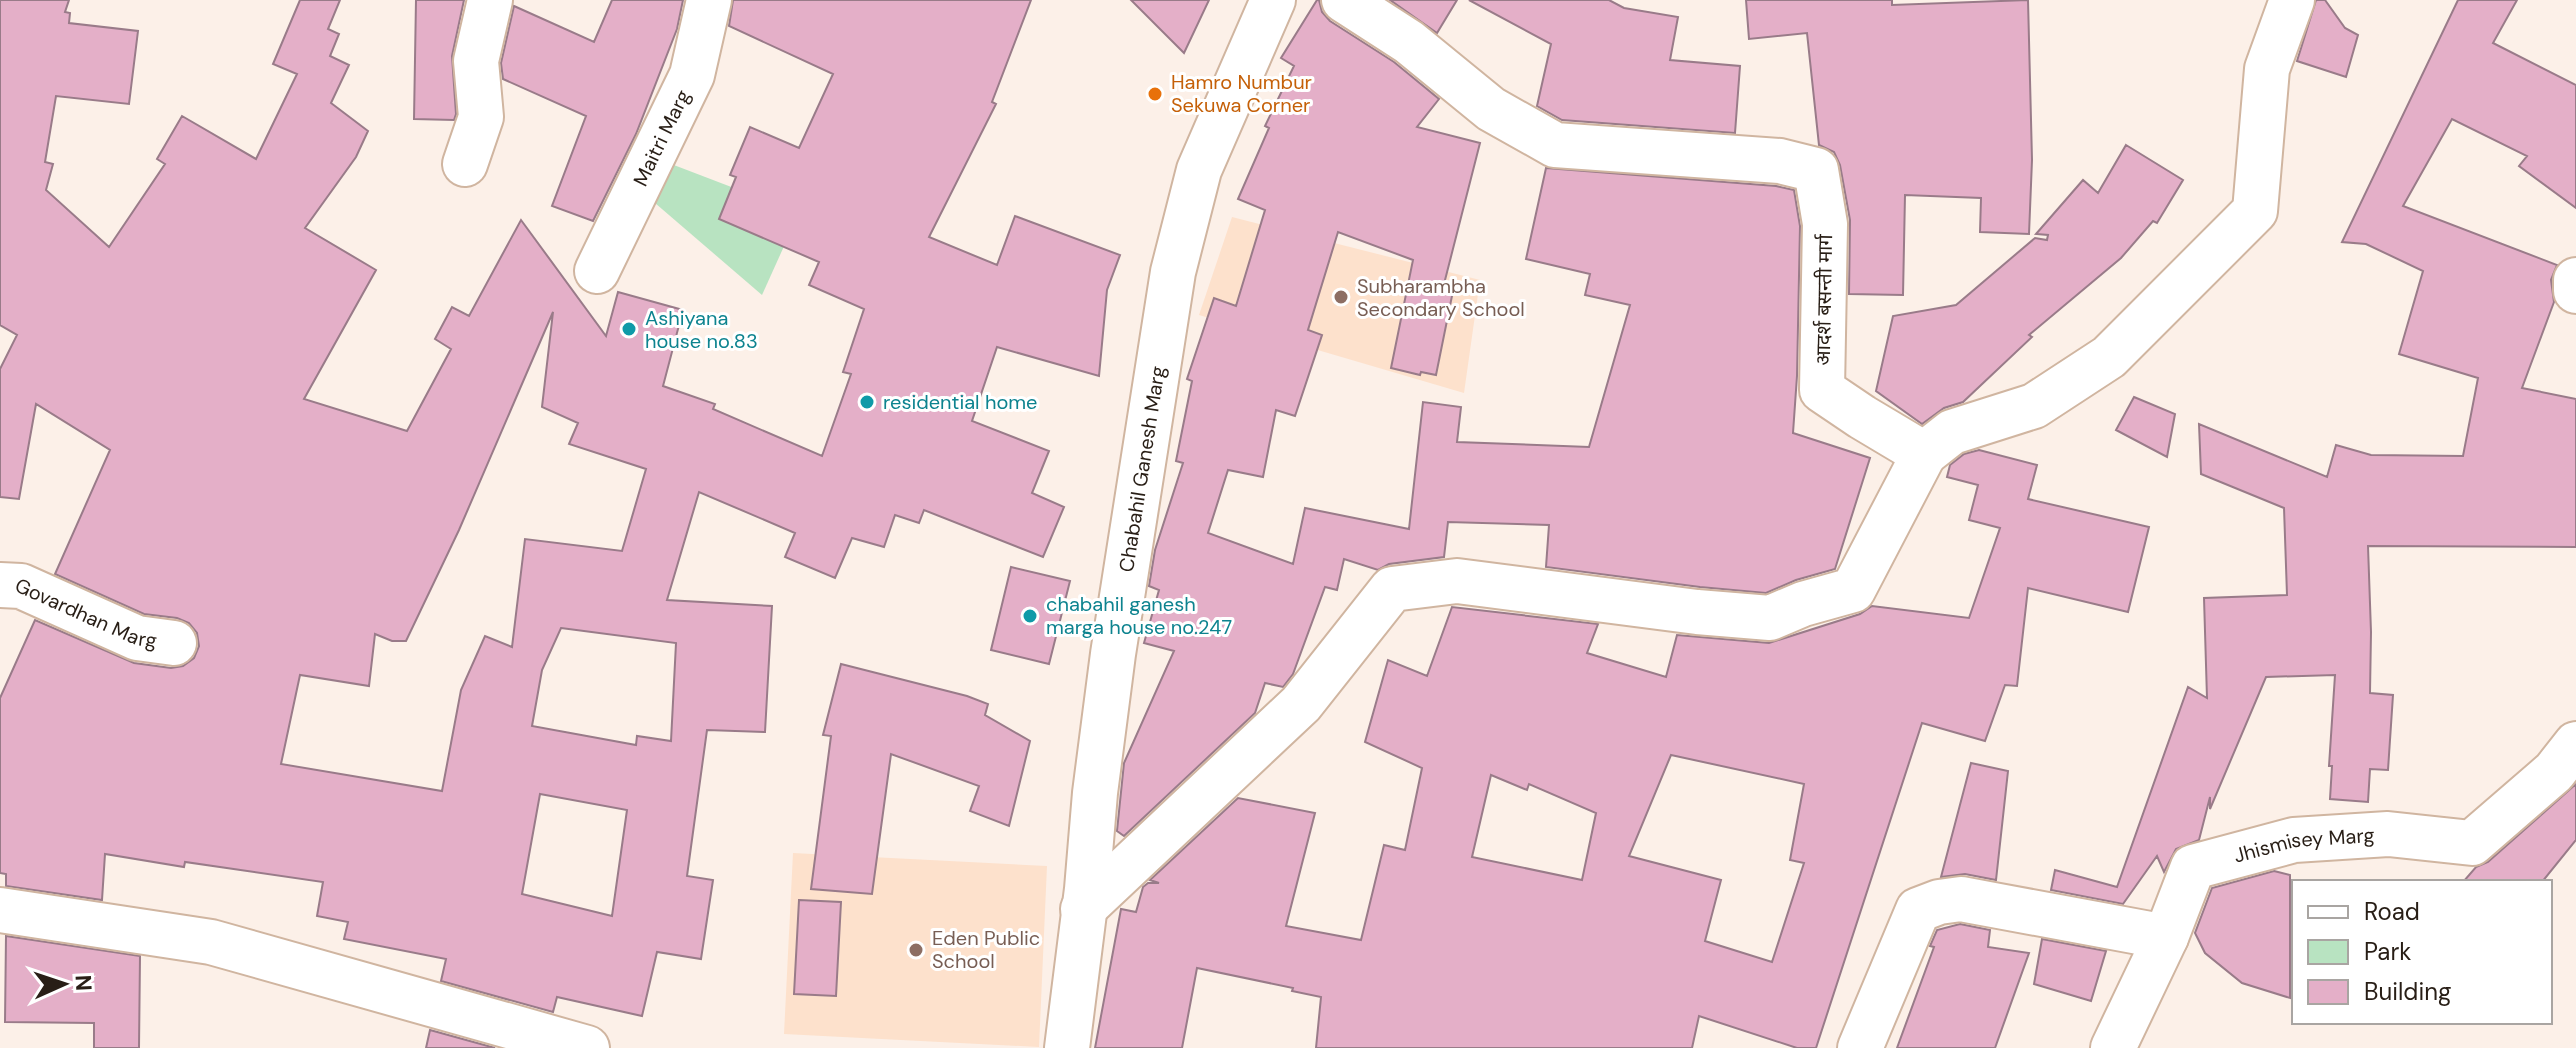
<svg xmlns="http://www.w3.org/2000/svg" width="2576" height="1048" viewBox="0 0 2576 1048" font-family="'DM Sans','Noto Sans Devanagari',sans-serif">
<rect width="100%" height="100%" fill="#fcf0e8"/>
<!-- built -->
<path fill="#fde1cc" d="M 1232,217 L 1480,280 L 1464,393 L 1199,315 Z
M 793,853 L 1047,866 L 1039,1047 L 784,1034 Z"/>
<!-- green -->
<path fill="#b8e3c1" d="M 666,162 L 799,213 L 762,295 L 648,197 Z"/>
<!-- building -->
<path fill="#e4afc8" stroke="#997b89" stroke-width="2" fill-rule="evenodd" d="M 0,0 L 69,0 L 65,12 L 70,13 L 69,23 L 138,31 L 129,104 L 56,96 L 45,162 L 53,164 L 46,190 L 109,247 L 165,164 L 157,159 L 182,116 L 256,159 L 297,74 L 273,64 L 300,0 L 340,0 L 328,29 L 339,34 L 330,56 L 349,65 L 331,103 L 368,131 L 356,157 L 305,228 L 376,270 L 304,399 L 407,431 L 451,349 L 435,339 L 452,307 L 469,316 L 521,220 L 606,336 L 618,292 L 683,310 L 663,386 L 715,404 L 713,409 L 822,456 L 851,374 L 843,372 L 864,309 L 809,285 L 819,262 L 719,219 L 736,177 L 730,175 L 750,127 L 799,148 L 833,74 L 729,26 L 733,0 L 1031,0 L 992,102 L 996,104 L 929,237 L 997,265 L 1015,216 L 1120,255 L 1107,290 L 1099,376 L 997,347 L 972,421 L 1049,451 L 1032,493 L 1064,507 L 1043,557 L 924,510 L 919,523 L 895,515 L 884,547 L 852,538 L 835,578 L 785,557 L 795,533 L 699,492 L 667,600 L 772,606 L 765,732 L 707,730 L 687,876 L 713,880 L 701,959 L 657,952 L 642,1016 L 557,997 L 553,1012 L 441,981 L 446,959 L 344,939 L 348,922 L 317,916 L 323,882 L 185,862 L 184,867 L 105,854 L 102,900 L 6,886 L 6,874 L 0,873 L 0,698 L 35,620 L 134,663 L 171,668 L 183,666 L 194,658 L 199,646 L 197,633 L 189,623 L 177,618 L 144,614 L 55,574 L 110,450 L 36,404 L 19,499 L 0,497 L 0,369 L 17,335 L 0,325 ZM 553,312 L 542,407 L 578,423 L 569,444 L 646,469 L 622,551 L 525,539 L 512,647 L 485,636 L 461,690 L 442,791 L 281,764 L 300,675 L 369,686 L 375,634 L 392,641 L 406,641 L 459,530 ZM 561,628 L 676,643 L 671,741 L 637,736 L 636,745 L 532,726 L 542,670 ZM 540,794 L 627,810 L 612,916 L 522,894 Z
M 416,0 L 464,0 L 452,56 L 456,114 L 454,120 L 414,119 Z
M 612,0 L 683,0 L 677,29 L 636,134 L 593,221 L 552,206 L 586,116 L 503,79 L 501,63 L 514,6 L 594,42 Z
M 1131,0 L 1209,0 L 1184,53 Z
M 1317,0 L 1319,0 L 1322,12 L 1330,21 L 1394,62 L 1439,99 L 1417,127 L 1480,143 L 1444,284 L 1454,286 L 1436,375 L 1421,372 L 1420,375 L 1391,368 L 1413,260 L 1338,232 L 1308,330 L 1322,335 L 1295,416 L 1276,410 L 1263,477 L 1228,470 L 1208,533 L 1293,564 L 1305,508 L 1409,529 L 1423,402 L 1461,407 L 1457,442 L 1589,447 L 1630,305 L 1585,295 L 1590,274 L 1526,259 L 1546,168 L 1776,186 L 1794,190 L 1800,226 L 1797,376 L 1793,433 L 1870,458 L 1835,569 L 1796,580 L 1766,593 L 1700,587 L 1546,567 L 1549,525 L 1448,522 L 1444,557 L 1389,564 L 1378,570 L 1344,559 L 1337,590 L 1325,587 L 1293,674 L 1283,687 L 1265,683 L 1255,713 L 1124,836 L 1117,831 L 1124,763 L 1174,651 L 1144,643 L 1159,590 L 1149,586 L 1155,550 L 1183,463 L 1176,461 L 1192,381 L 1187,379 L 1214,298 L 1236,306 L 1265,210 L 1238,199 L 1269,128 L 1265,126 L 1294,66 L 1281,58 Z
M 1390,0 L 1457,0 L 1437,33 Z
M 1469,0 L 1609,0 L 1624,8 L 1678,17 L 1670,60 L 1740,66 L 1735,133 L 1562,120 L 1537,106 L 1551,44 Z
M 1746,0 L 1892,0 L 1892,5 L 2028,0 L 2032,160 L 2029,234 L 1980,232 L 1981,198 L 1905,195 L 1903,295 L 1849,294 L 1850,220 L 1840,165 L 1834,152 L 1819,145 L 1807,33 L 1749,39 Z
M 2316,0 L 2325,0 L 2345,28 L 2358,35 L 2346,77 L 2297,61 Z
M 2458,0 L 2517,0 L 2493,43 L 2576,85 L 2576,208 L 2519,166 L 2527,156 L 2452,119 L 2403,206 L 2557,265 L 2551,280 L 2554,302 L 2522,388 L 2576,399 L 2576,547 L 2368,546 L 2371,632 L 2370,693 L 2393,695 L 2388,770 L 2370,769 L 2368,802 L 2330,799 L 2332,766 L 2329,766 L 2335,675 L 2266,677 L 2210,809 L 2210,797 L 2199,840 L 2176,849 L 2164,872 L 2157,856 L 2123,904 L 2051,890 L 2055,870 L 2117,887 L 2188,687 L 2207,698 L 2204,598 L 2287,595 L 2284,508 L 2201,474 L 2199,424 L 2327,477 L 2336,445 L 2371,455 L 2463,456 L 2478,378 L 2399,354 L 2423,271 L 2366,244 L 2342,242 Z
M 2126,145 L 2183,180 L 2157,223 L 2153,221 L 2121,258 L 2029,335 L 2032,337 L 1963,402 L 1944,408 L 1922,424 L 1876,391 L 1893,316 L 1956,305 L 2035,238 L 2047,240 L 2048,235 L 2036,234 L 2083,180 L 2098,193 Z
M 2134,397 L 2175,414 L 2167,457 L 2116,430 Z
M 1979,450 L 2037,465 L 2028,499 L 2149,527 L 2128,612 L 2028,588 L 2017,686 L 2005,685 L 1985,741 L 1922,723 L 1816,1048 L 1797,1048 L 1699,1016 L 1692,1048 L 1316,1048 L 1321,997 L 1292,991 L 1293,988 L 1197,968 L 1182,1048 L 1095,1048 L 1121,909 L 1136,912 L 1143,887 L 1148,883 L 1159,883 L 1150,880 L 1238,798 L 1315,813 L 1286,926 L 1361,940 L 1384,845 L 1405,850 L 1422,768 L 1365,742 L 1388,660 L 1427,676 L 1452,607 L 1598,624 L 1587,653 L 1666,677 L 1677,635 L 1769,643 L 1860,614 L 1872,606 L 1969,618 L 2000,528 L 1969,520 L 1978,485 L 1947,477 L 1950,465 L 1964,454 ZM 1671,755 L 1804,784 L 1790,860 L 1804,863 L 1772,962 L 1705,941 L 1721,880 L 1629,856 ZM 1491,775 L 1527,790 L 1529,784 L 1596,813 L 1582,880 L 1472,857 Z
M 1011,567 L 1070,581 L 1049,664 L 991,650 Z
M 841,664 L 967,696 L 988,704 L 985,715 L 1030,741 L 1009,826 L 970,811 L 979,786 L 891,754 L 872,894 L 811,889 L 831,736 L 823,735 Z
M 1971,763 L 2008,771 L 1996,880 L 1965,874 L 1941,877 Z
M 2576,784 L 2576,840 L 2542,882 L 2463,882 L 2476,867 L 2488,862 Z
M 2274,871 L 2290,875 L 2290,998 L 2242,983 L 2205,953 L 2195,933 L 2212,888 Z
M 799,900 L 841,902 L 836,996 L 794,994 Z
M 1960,924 L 1990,930 L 1988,947 L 2029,953 L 1995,1048 L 1897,1048 L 1934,947 L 1930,946 L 1937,930 Z
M 6,936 L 140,956 L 139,1048 L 94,1048 L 94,1023 L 5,1022 Z
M 2042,939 L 2106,951 L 2091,1001 L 2034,984 Z
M 430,1030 L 495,1048 L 426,1048 Z"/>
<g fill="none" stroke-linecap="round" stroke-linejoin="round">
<defs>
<g id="minor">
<path d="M 1344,0 L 1409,42 L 1491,109 L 1555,145 L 1780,161 L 1816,170 L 1825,224 L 1822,390 L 1862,417 L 1924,454 L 1952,432 L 2034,406 L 2109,357 L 2255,211 L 2267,69 L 2292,0"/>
<path d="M 465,164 L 481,117 L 476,61 L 490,0"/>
<path id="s1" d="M 597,271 L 692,75 L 709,0"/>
<path d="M 2576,280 L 2576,291"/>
<path id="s2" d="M 0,585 L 21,586 L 137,638 L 174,643"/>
<path d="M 1083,909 L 1301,704 L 1392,589 L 1457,581 L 1697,612 L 1770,618 L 1803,604 L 1853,590 L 1924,454"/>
<path d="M 0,910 L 211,942 L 587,1048"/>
<path d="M 1860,1048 L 1918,910 L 1939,902 L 1961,899 L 2166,937"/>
<path id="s3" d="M 2113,1048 L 2166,937 L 2193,867 L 2294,840 L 2388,834 L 2472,843 L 2554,772 L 2576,744"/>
</g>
<g id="tertiary">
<path id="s4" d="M 1067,1048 L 1087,889 L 1095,793 L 1113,654 L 1173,272 L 1199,170 L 1273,0"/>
</g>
</defs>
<!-- minor casing -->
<use href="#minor" stroke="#d0b5a0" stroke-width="48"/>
<!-- tertiary casing -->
<use href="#tertiary" stroke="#d0b5a0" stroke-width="48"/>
<!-- minor -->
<use href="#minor" stroke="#fff" stroke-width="44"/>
<!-- tertiary -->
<use href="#tertiary" stroke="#fff" stroke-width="44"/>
</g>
<!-- markers -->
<circle fill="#e8710a" stroke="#fff" stroke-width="3" cx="1155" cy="94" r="8"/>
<g fill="#8d6e63" stroke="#fff" stroke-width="3">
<circle cx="1341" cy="297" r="8"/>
<circle cx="916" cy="950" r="8"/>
</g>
<g fill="#0f9aa8" stroke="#fff" stroke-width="3">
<circle cx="629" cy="329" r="8"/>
<circle cx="867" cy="402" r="8"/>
<circle cx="1030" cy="616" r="8"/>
</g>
<g text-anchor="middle" stroke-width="6" stroke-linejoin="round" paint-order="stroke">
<!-- food labels -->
<g font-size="20" fill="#c56008" stroke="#fff" text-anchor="start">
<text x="1171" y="89">Hamro Numbur<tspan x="1171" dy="23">Sekuwa Corner</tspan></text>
</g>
<!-- street labels -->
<g font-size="20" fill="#281e16" stroke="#fff">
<text dy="7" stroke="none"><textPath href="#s1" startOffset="148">Maitri Marg</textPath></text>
<text transform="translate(1824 300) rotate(-89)" y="7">आदर्श बसन्ती मार्ग</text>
<text dy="7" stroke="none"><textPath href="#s4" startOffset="584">Chabahil Ganesh Marg</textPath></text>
<text dy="7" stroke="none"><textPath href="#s2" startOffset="92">Govardhan Marg</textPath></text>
<text dy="7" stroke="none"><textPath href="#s3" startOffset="312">Jhismisey Marg</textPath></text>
</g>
<!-- education labels -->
<g font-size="20" fill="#785e54" stroke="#fff" text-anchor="start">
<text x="1357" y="293">Subharambha<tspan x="1357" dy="23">Secondary School</tspan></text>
<text x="932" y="945">Eden Public<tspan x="932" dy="23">School</tspan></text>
</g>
<!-- culture labels -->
<g font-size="20" fill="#0d838f" stroke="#fff" text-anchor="start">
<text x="645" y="325">Ashiyana<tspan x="645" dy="23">house no.83</tspan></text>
<text x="883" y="409">residential home</text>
<text x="1046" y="611">chabahil ganesh<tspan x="1046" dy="23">marga house no.247</tspan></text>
</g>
</g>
<!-- legend -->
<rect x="2292" y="880" width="260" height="144" fill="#ffffff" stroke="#a9a5a2" stroke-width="2"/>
<rect x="2308" y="906" width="40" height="12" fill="#ffffff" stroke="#a9a5a2" stroke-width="2"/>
<text x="2364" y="920" font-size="24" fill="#281e16">Road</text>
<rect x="2308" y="940" width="40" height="24" fill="#b8e3c1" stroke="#a9a5a2" stroke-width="2"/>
<text x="2364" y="960" font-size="24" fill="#281e16">Park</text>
<rect x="2308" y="980" width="40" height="24" fill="#e4afc8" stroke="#a9a5a2" stroke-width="2"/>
<text x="2364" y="1000" font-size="24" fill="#281e16">Building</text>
<!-- north arrow -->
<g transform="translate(64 984) rotate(87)" stroke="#ffffff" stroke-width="6" paint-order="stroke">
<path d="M0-6L14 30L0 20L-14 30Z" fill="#281e16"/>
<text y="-12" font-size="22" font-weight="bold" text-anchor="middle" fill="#281e16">N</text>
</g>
</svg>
